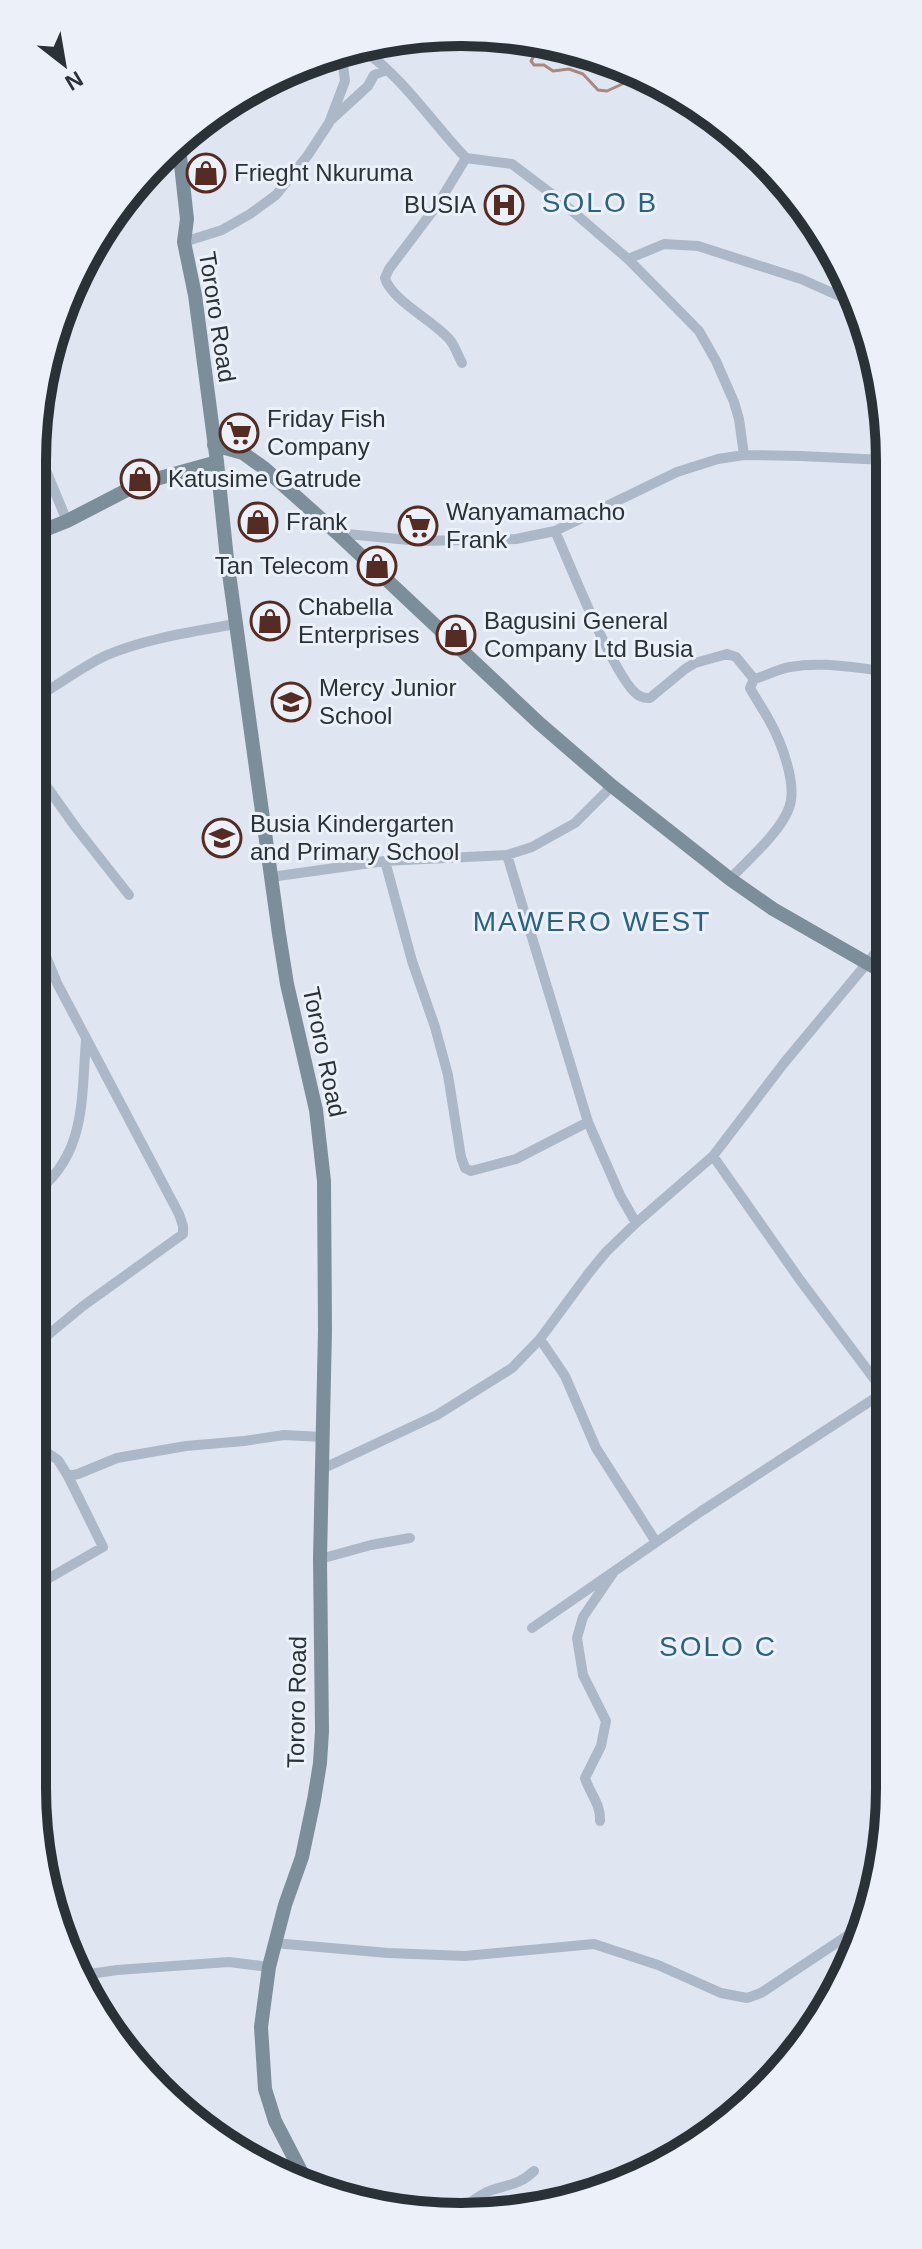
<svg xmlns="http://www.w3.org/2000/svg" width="922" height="2249" viewBox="0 0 922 2249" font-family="Arial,sans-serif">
<rect width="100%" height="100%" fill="#dfe6f1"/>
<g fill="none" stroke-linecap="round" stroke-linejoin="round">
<!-- stream -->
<path stroke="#ab8781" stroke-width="3" d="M 539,47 L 531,61 L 534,65 L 544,65 L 553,71 L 569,69 L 583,74 L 598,90 L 607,91 L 631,80 L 646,80 C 654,87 666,97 677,93
M 617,64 L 621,72 L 639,75"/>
<!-- street -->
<path stroke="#acb8c8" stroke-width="10" d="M 364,51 C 402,76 434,125 466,158 L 438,204 L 389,269 L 385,278 C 391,300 434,321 450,340 C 455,346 458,356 462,363
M 332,119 L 368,86 L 374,75 L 386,70
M 466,158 L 512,164 L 557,198 L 628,259 L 699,331 L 716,361 L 734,402 L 739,419 L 744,455
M 184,242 L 222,230 L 250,214 L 276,195 L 308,155 L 329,123 L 345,81 L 342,57
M 628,259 L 664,244 L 698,246 L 801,279 L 855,303
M 35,444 L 67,521
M 555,531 C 569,562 615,680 638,695 C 643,698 645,698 650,698 L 685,669 L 695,663 L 727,654 L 736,657 L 754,679
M 337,533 L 419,541 L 516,539 L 555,531 L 677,472 L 718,459 L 744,455 L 800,456 L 886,460
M 32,700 C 57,686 81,667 107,655 C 147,638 193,632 235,624
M 32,766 L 77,829 L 129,895
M 507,855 L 532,847 L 575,823 L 612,786
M 385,861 L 412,961 L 435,1027 L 448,1075 L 461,1157 L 465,1168 L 471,1171 L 516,1159 L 588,1122
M 271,877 L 385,861 L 507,855 L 588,1122 L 620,1195 L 636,1223
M 730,879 C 748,860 781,831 789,808 C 798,785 781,741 769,720 C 763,709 756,699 750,688 L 754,679 C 766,676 778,669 790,667 C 823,661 854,668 887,671
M 713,1156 L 800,1280 L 884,1392
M 32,1196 C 87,1155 81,1101 86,1040
M 540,1339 L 565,1376 L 596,1448 L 656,1542
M 32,1348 L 83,1306 L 183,1234 L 183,1226 L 179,1214 L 57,983 L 42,947
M 32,1430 L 42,1449 L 58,1460 L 68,1476 L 78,1474 L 117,1458 L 186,1446 L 244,1441 L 284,1435 L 323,1437
M 322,1469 L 437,1415 L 512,1368 L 540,1339 L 588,1274 L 606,1252 L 636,1223 L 713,1156 L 784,1063 L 888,938
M 320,1559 L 371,1545 L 410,1538
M 32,1588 L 103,1547 L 68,1476
M 532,1628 L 700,1512 L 889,1389
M 600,1821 C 601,1804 590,1794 585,1778 L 601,1746 L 606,1721 L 583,1675 L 577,1638 L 583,1617 L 613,1573
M 274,1943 L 388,1953 L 465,1956 L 594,1944 L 658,1965 L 721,1993 L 747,1998 L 761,1993 L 868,1922
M 83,1975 L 117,1970 L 229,1962 L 269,1967
M 458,2212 C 468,2204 480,2194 492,2190 C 510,2184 519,2185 534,2171"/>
<!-- secondary -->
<path stroke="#7d8e9b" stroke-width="14" d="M 179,147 L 187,219 L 184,242 L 195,295 L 217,462 L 227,559 L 279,934 L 287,984 L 316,1110 L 324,1181 L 325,1330 L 320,1559 L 322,1731 L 320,1763 L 314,1800 L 302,1857 L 285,1905 L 269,1967 L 261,2027 L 265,2089 L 275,2121 L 305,2179
M 214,445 L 243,453 L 264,468 L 337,533 L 539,723 L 612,786 L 730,879 L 773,909 L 888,975
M 32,535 L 67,521 L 129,489 L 156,479 L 217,462"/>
</g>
<!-- icons -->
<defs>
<symbol id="shop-ring" viewBox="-11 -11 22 22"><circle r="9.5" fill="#ebf0f9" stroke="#552c23" stroke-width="1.5"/><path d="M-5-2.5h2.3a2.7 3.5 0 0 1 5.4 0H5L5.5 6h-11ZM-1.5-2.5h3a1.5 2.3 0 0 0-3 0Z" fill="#552c23"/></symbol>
<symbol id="hospital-ring" viewBox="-11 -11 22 22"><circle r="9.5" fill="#ebf0f9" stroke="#552c23" stroke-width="1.5"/><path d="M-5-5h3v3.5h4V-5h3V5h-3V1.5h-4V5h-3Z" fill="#552c23"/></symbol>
<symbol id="supermarket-ring" viewBox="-11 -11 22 22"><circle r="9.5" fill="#ebf0f9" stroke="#552c23" stroke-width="1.5"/><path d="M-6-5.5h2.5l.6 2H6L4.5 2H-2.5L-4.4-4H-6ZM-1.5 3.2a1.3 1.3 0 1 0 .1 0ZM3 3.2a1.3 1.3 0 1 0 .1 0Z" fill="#552c23"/></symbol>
<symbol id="school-ring" viewBox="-11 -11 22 22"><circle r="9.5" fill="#ebf0f9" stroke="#552c23" stroke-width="1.5"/><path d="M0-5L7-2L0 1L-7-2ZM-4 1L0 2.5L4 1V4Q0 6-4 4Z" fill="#552c23"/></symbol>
</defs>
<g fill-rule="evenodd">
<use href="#shop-ring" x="184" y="151" width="44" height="44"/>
<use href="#hospital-ring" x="482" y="183" width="44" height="44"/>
<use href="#supermarket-ring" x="217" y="411" width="44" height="44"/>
<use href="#shop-ring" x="118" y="457" width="44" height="44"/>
<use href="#shop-ring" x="236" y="500" width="44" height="44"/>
<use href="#supermarket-ring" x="396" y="504" width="44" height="44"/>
<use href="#shop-ring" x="355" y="544" width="44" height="44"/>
<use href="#shop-ring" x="248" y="599" width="44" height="44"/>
<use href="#shop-ring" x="434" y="613" width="44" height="44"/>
<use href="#school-ring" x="269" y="680" width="44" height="44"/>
<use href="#school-ring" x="200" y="816" width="44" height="44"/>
</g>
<g text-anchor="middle" stroke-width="6" stroke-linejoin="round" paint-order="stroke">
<!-- poi labels -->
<g font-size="24" fill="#2a3237" stroke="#ebf0f9" text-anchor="start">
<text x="234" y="181">Frieght Nkuruma</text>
<text x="476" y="213" text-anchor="end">BUSIA</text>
<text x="267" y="427">Friday Fish<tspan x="267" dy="28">Company</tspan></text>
<text x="168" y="487">Katusime Gatrude</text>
<text x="446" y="520">Wanyamamacho<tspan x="446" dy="28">Frank</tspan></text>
<text x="286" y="530">Frank</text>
<text x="349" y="574" text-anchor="end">Tan Telecom</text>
<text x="298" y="615">Chabella<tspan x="298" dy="28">Enterprises</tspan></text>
<text x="484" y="629">Bagusini General<tspan x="484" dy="28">Company Ltd Busia</tspan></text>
<text x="319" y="696">Mercy Junior<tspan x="319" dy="28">School</tspan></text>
<text x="250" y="832">Busia Kindergarten<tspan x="250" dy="28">and Primary School</tspan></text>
</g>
<!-- street labels -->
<g font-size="24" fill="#2a3237" stroke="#ebf0f9">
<text transform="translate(217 317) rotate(81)" y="8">Tororo Road</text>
<text transform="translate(324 1052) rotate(78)" y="8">Tororo Road</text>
<text transform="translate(297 1702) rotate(-89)" y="8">Tororo Road</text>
</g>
<!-- quarter labels -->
<g font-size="28" letter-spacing="2" fill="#2b627e" stroke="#ebf0f9">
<text x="600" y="212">SOLO B</text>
<text x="592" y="931">MAWERO WEST</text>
<text x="718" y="1656">SOLO C</text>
</g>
</g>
<!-- crop -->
<path d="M0 0H922V2249H0ZM461 46H461A415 415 0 0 1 876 461V1788A415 415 0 0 1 461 2203H461A415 415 0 0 1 46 1788V461A415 415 0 0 1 461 46Z" fill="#ebf0f9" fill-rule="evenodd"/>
<path fill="none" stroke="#2a3237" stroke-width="10" d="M461 46H461A415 415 0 0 1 876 461V1788A415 415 0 0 1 461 2203H461A415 415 0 0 1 46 1788V461A415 415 0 0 1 461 46Z"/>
<!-- north arrow -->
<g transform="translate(64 64) rotate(149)" stroke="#ebf0f9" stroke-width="6" paint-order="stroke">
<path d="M0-6L14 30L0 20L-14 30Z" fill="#2a3237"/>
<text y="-12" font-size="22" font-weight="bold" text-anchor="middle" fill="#2a3237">N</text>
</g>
</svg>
